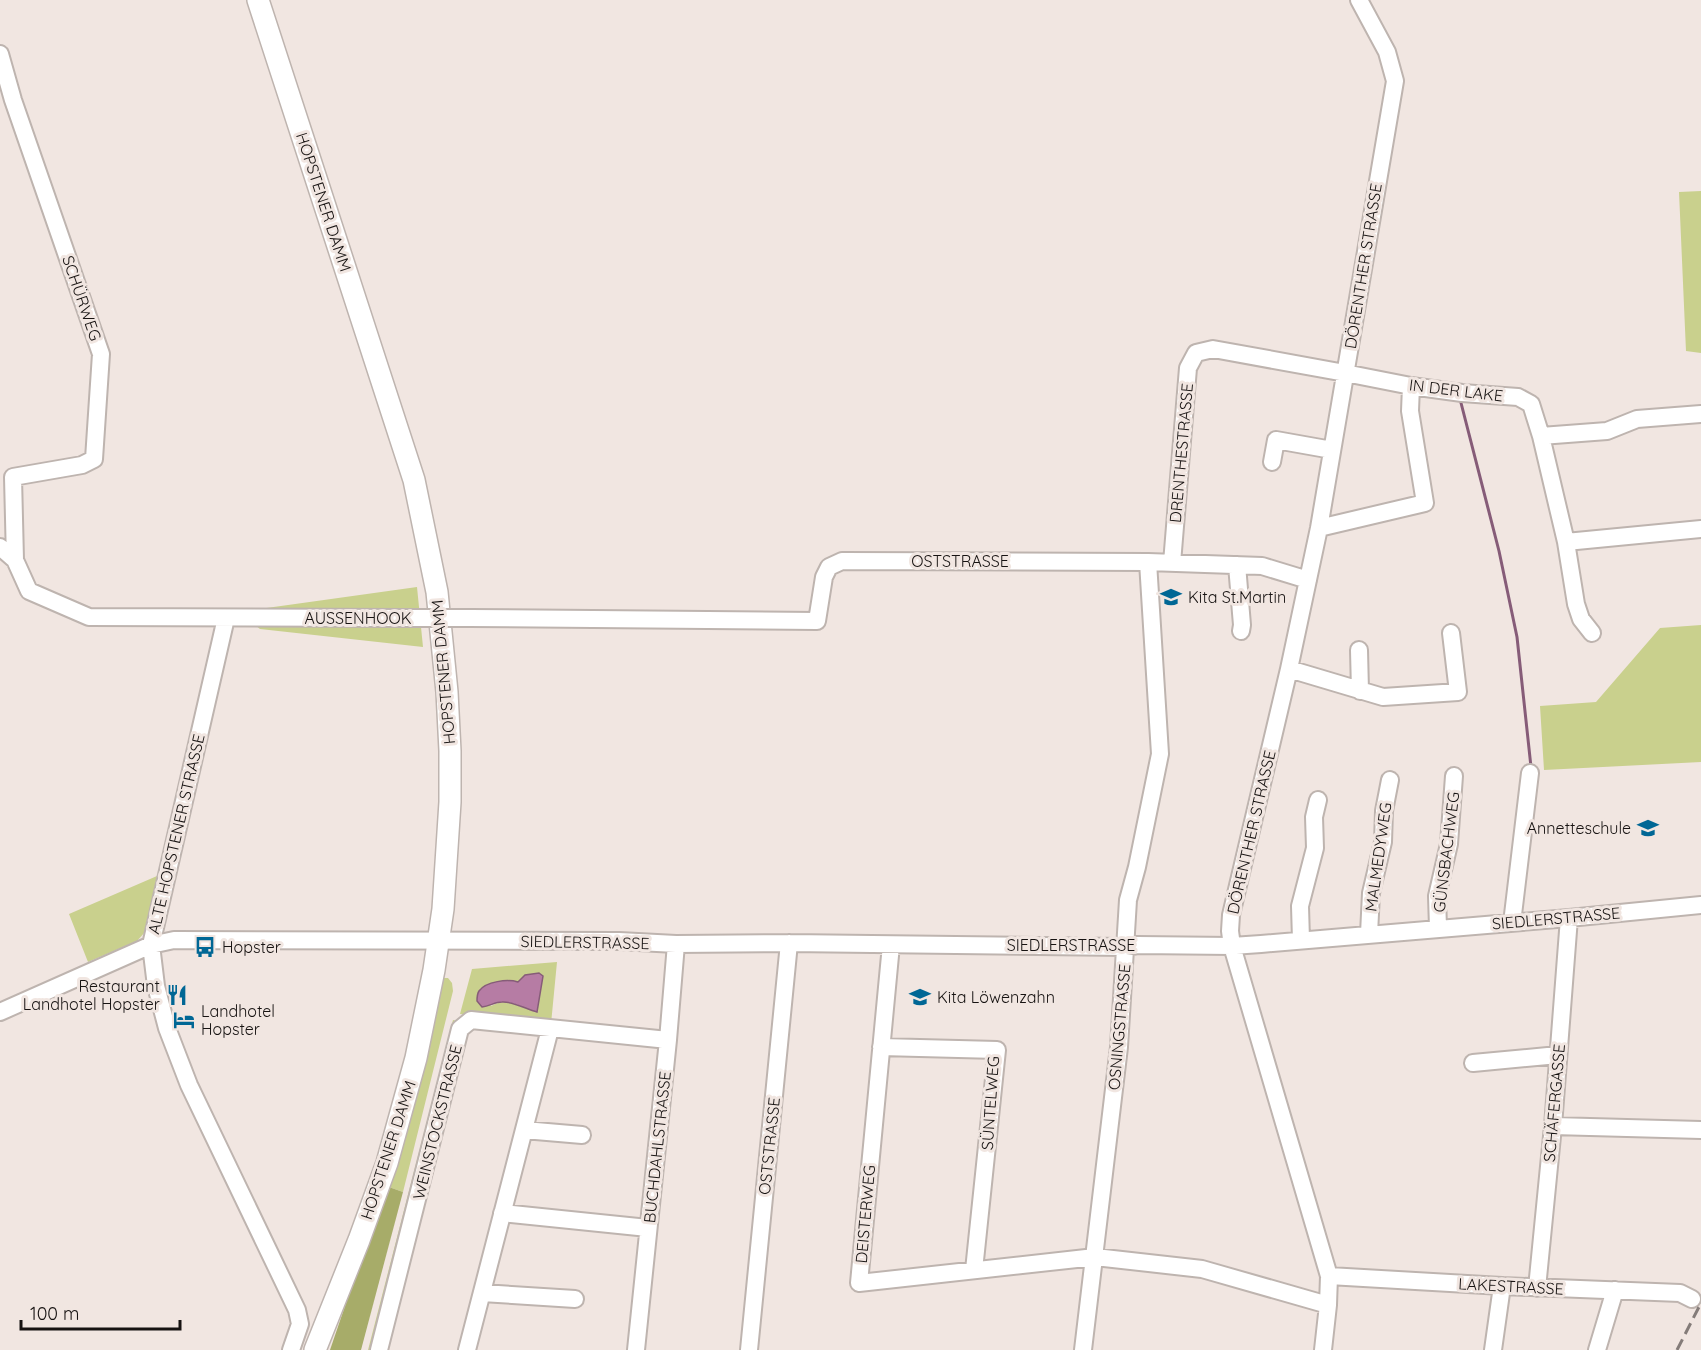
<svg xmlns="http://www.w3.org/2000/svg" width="1701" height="1350" viewBox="0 0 1701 1350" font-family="Quicksand,sans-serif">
<rect width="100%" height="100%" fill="#f1e6e1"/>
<!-- green -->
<path fill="#c9d08d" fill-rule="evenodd" d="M 1701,191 L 1701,353 L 1686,351 L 1679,192 Z
M 417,587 L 423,647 L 260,629 L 238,612 Z
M 1701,625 L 1701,762 L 1544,770 L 1540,706 L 1596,702 L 1660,628 Z
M 157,876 L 145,932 L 137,941 L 88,962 L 69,914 Z
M 557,962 L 551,1024 L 460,1014 L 472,969 ZM 539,973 L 521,1007 C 510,1001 502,1000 491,1006 L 480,989 C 493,983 503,978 518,982 L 525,975 Z
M 443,978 L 448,978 L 452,983 L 453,991 L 403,1192 L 386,1186 Z
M 453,1020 L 457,1021 L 373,1350 L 368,1350 Z"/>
<!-- forest -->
<path fill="#a7ac69" d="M 386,1186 L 403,1192 L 361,1350 L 330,1350 Z"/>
<!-- water -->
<path fill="#b67ca4" stroke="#865c78" stroke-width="1.5" d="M 539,973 L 543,976 L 537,1012 C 526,1009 512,1001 502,1002 C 495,1002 490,1006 482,1007 L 477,1001 C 477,998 477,994 479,991 C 486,981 508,979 518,982 L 525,975 Z"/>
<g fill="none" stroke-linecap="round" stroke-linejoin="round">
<!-- stream -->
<path stroke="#865c78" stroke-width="3" d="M 1460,399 L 1499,551 L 1517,637 L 1531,767"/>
<defs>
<path id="minor" d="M 0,54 L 13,100 L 101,354 L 94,459 L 82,465 L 13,477 L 15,560
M 1541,436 L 1607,431 L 1637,419 L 1701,414
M 1272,462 L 1276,440 L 1332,450
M 1319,528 L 1425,503 L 1410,411 L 1411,386
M 1566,542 L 1576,604 L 1581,619 L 1592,633
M 0,547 L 15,560 L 29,591 L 89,617 L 407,618
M 1172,563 L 1188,368 L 1196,353 L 1213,349 L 1345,373 L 1411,386 L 1462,393 L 1518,397 L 1531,404 L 1541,436 L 1566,542 L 1701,529
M 1237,565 L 1242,625 L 1241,631
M 226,618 L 151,945 L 156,986 L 167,1028 L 189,1085 L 297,1310 L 300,1324 L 291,1350
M 470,618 L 817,621 L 824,577 L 829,567 L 842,561 L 1148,562 L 1262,566 L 1308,580
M 1359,650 L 1360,691
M 1289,669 L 1383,697 L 1458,692 L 1451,633
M 1512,923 L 1530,773
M 1438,928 L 1437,896 L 1449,844 L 1454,776
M 1369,934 L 1371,893 L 1383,842 L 1384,811 L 1390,780
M 1301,940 L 1300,906 L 1315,848 L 1314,817 L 1318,800
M 891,945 L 859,1283 L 1095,1257 L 1202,1269 L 1328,1305
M 0,1012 L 151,945 L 174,940 L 619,941 L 676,944 L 789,943 L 1125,947 L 1138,945 L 1232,946 L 1261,944 L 1569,918 L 1701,905
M 881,1047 L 997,1050 L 974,1270
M 1473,1063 L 1558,1055
M 1553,1126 L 1701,1130
M 524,1130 L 582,1135
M 502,1213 L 648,1228
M 1329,1276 L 1502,1286 L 1680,1293 L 1692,1299
M 1537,1288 L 1553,1126 L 1569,918
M 482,1293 L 575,1299
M 379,1350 L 460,1029 L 471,1020 L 668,1040
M 467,1350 L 550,1029
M 636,1350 L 668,1040 L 676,944
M 749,1350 L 789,943
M 1083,1350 L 1119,1047 L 1128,900 L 1137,867 L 1160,754 L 1148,562
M 1323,1350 L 1328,1305 L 1329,1276 L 1232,946 L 1230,931 L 1231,915 L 1289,669 L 1319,528 L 1395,81 L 1387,52 L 1359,0
M 1493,1350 L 1502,1286
M 1597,1350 L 1615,1290"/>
<path id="major" d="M 258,0 L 414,480 L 437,592 L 447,692 L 450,751 L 450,802 L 443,909 L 434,970 L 416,1058 L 387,1163 L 359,1240 L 315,1350"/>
</defs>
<!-- minor casing -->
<use href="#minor" stroke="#beb4af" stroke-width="20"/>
<!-- major casing -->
<use href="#major" stroke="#beb4af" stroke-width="24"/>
<!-- minor -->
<use href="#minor" stroke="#fff" stroke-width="16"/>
<!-- major -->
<use href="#major" stroke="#fff" stroke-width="21"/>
<!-- rail -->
<path stroke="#847c79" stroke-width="3" stroke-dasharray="12 6" stroke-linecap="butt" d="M 1677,1350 L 1701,1303"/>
<defs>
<path id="minor-bridge" d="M 407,618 L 470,618"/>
</defs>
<!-- minor-bridge casing -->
<use href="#minor-bridge" stroke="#beb4af" stroke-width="20" stroke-linecap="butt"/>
<!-- minor-bridge -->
<use href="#minor-bridge" stroke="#fff" stroke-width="16"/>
</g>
<!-- icons -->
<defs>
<symbol id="school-bare" viewBox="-9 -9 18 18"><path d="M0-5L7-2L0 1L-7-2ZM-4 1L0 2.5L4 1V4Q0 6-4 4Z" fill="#006795" stroke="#f1e6e1" stroke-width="2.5" paint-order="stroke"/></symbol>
<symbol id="bus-bare" viewBox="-9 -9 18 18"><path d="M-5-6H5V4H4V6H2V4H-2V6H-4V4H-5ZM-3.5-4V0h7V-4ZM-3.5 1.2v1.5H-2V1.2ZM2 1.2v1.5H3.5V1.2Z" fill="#006795" stroke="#f1e6e1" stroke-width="2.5" paint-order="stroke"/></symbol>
<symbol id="restaurant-bare" viewBox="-9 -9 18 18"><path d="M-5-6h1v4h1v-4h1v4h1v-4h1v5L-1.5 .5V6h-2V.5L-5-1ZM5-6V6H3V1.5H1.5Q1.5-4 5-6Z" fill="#006795" stroke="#f1e6e1" stroke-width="2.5" paint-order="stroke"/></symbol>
<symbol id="hotel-bare" viewBox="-9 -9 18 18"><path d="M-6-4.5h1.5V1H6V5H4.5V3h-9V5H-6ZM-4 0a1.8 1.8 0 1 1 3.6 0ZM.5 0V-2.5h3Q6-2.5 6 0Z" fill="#006795" stroke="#f1e6e1" stroke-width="2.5" paint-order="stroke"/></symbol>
</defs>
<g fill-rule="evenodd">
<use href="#school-bare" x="1156" y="582" width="30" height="30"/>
<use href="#school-bare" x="1633" y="813" width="30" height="30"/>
<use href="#bus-bare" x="190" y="932" width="30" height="30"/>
<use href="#restaurant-bare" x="162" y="980" width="30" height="30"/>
<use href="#school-bare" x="905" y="982" width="30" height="30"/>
<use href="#hotel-bare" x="169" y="1005" width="30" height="30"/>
</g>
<g text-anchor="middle" stroke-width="6" stroke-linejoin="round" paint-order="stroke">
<!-- street labels -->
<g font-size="16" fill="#171312" stroke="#f1e6e1">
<text transform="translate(324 202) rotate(72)" y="6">HOPSTENER DAMM</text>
<text transform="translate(1363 266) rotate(-81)" y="6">DÖRENTHER STRASSE</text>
<text transform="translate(82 298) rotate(71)" y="6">SCHÜRWEG</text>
<text transform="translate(1456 390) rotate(7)" y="6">IN DER LAKE</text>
<text transform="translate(1181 453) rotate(-85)" y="6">DRENTHESTRASSE</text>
<text x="960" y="567">OSTSTRASSE</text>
<text x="358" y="624">AUSSENHOOK</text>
<text transform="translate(443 672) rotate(-95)" y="6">HOPSTENER DAMM</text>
<text transform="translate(1251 832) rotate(-77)" y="6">DÖRENTHER STRASSE</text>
<text transform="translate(176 834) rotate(-77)" y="6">ALTE HOPSTENER STRASSE</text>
<text transform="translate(1446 852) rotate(-83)" y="6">GÜNSBACHWEG</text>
<text transform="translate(1378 857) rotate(-82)" y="6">MALMEDYWEG</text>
<text transform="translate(1556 918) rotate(-5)" y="6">SIEDLERSTRASSE</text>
<text transform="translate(585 942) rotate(1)" y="6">SIEDLERSTRASSE</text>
<text x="1071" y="951">SIEDLERSTRASSE</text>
<text transform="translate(1119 1027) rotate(-85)" y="6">OSNINGSTRASSE</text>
<text transform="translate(990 1103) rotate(-86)" y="6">SÜNTELWEG</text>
<text transform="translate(1554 1103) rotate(-85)" y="6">SCHÄFERGASSE</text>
<text transform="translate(437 1122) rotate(-76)" y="6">WEINSTOCKSTRASSE</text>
<text transform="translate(769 1146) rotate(-84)" y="6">OSTSTRASSE</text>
<text transform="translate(657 1147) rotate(-84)" y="6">BUCHDAHLSTRASSE</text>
<text transform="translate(388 1150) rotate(-72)" y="6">HOPSTENER DAMM</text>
<text transform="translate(865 1214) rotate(-85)" y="6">DEISTERWEG</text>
<text transform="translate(1511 1286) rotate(3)" y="6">LAKESTRASSE</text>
</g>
<!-- poi labels -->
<g font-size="16" fill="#171312" stroke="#f1e6e1" text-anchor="start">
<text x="1188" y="603">Kita St.Martin</text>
<text x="1631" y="834" text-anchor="end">Annetteschule</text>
<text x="222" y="953">Hopster</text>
<text x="160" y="992" text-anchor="end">Restaurant<tspan x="160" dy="18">Landhotel Hopster</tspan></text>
<text x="937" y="1003">Kita Löwenzahn</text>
<text x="201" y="1017">Landhotel<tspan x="201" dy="18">Hopster</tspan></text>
</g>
</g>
<!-- scale -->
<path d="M21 1320v9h159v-9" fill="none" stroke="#171312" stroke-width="3"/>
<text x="30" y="1320" font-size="18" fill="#171312" stroke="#f1e6e1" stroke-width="4.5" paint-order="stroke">100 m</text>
</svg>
